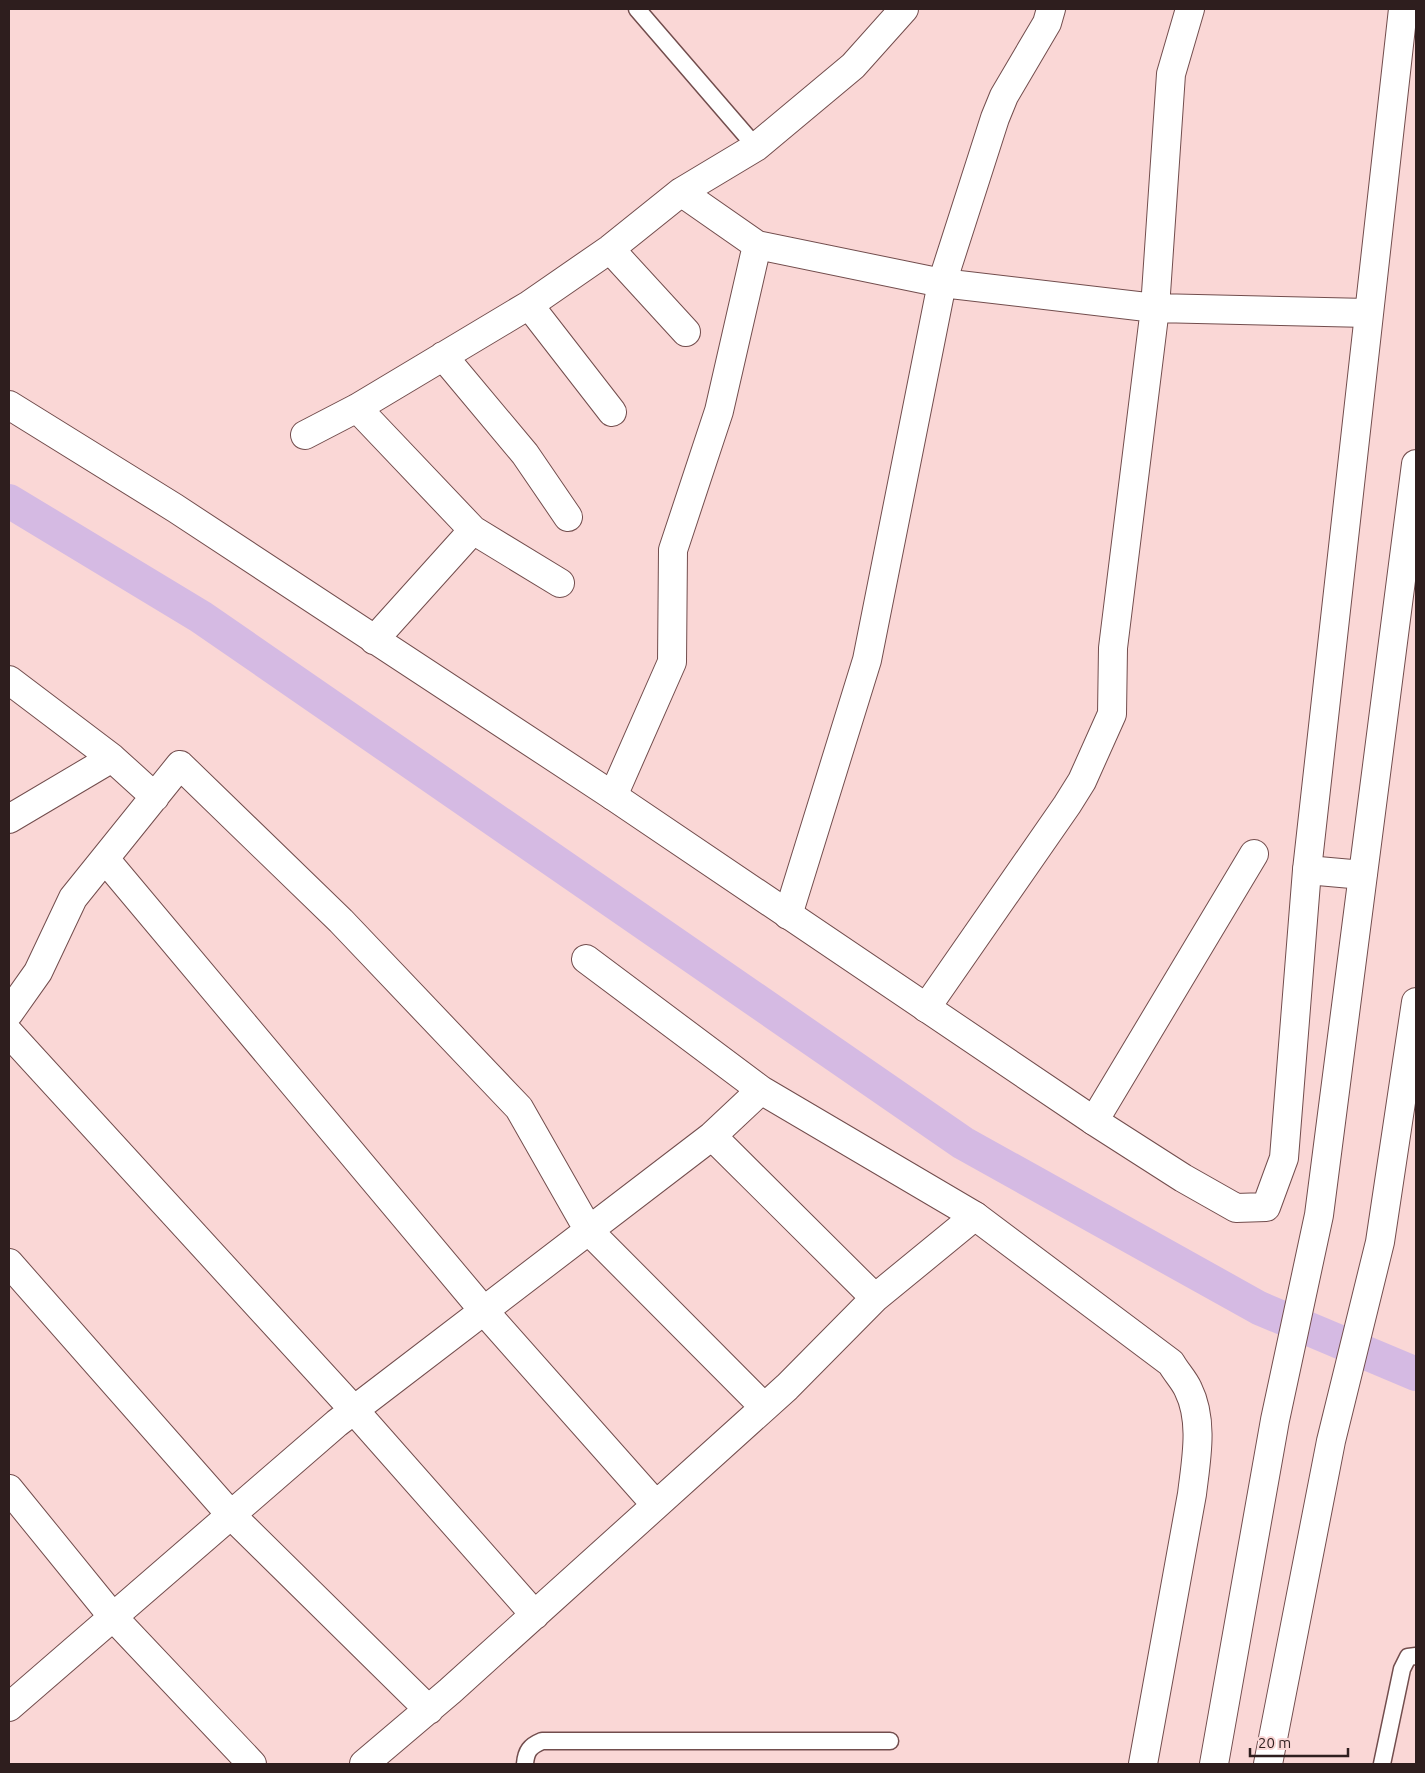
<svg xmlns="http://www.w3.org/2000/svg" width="1425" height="1773" viewBox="0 0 1425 1773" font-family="Ubuntu,sans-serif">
<rect width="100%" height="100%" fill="#fad7d6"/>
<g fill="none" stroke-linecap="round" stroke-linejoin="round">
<!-- canal -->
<path stroke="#d5bae3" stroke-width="34" d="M 9,501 L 201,617 L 963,1143 L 1259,1308 L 1416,1374"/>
<defs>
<path id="lane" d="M 637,9 L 756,147
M 525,1764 C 526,1751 530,1746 542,1741 L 890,1741
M 1382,1764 L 1402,1669 L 1408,1657 L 1416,1656"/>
<path id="street" d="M 681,192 L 757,245 L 942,283 L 1155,308 L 1368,313
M 610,249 L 686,332
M 529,305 L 612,412
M 443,356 L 525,454 L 568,517
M 357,408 L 473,530 L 560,583
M 305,435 L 357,408 L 529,305 L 610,249 L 681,192 L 756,147 L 853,66 L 904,9
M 374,640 L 473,530
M 9,680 L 112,758
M 613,796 L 672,662 L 673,550 L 719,411 L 757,245
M 9,819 L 112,758 L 155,797
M 105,859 L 484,1311 L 656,1505
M 788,915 L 867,660 L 942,283 L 995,118 L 1004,96 L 1047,23 L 1051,9
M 926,1008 L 1067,805 L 1082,781 L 1112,714 L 1113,648 L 1155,308 L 1171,74 L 1190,9
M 9,1013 L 38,972 L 73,898 L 180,765 L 341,921 L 519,1108 L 589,1231 L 764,1407
M 9,1033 L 354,1410 L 535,1615
M 1094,1121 L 1254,854
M 712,1136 L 875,1298
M 9,1263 L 231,1515 L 429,1710
M 9,1489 L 113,1617 L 252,1764
M 9,1707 L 337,1423 L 712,1136 L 761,1090
M 364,1764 L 450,1691 L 787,1387 L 875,1298 L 975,1216 L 761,1090 L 586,959"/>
<path id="secondary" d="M 9,405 L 175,508 L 613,796 L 1094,1121 L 1183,1178 L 1236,1208 L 1266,1207 L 1284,1158 L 1307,870 L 1403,9
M 975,1216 L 1171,1363 C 1176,1372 1184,1380 1188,1389 C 1204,1421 1196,1460 1192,1494 L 1143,1764"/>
<path id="highway" d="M 1307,870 L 1363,875
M 1214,1764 L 1275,1420 L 1319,1215 L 1416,464
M 1268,1764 L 1331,1441 L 1380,1242 L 1416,1002"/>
</defs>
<!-- lane casing -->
<use href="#lane" stroke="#724d4d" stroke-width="19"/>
<!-- street casing -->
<use href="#street" stroke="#724d4d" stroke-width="30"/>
<!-- secondary casing -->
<use href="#secondary" stroke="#724d4d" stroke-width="30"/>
<!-- highway casing -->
<use href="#highway" stroke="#724d4d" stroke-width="30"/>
<!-- lane -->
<use href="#lane" stroke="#fff" stroke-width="16"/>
<!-- street -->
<use href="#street" stroke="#fff" stroke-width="28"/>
<!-- secondary -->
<use href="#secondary" stroke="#fff" stroke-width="28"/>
<!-- highway -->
<use href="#highway" stroke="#fff" stroke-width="28"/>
</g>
<!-- border -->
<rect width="1425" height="1773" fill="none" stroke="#2e1e1e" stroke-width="20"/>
<!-- scale -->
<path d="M1250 1748v8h98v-8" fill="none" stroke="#2e1e1e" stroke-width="2.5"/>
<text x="1258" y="1748" font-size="15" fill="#2e1e1e" stroke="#fad7d6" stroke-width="4" paint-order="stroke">20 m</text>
</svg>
